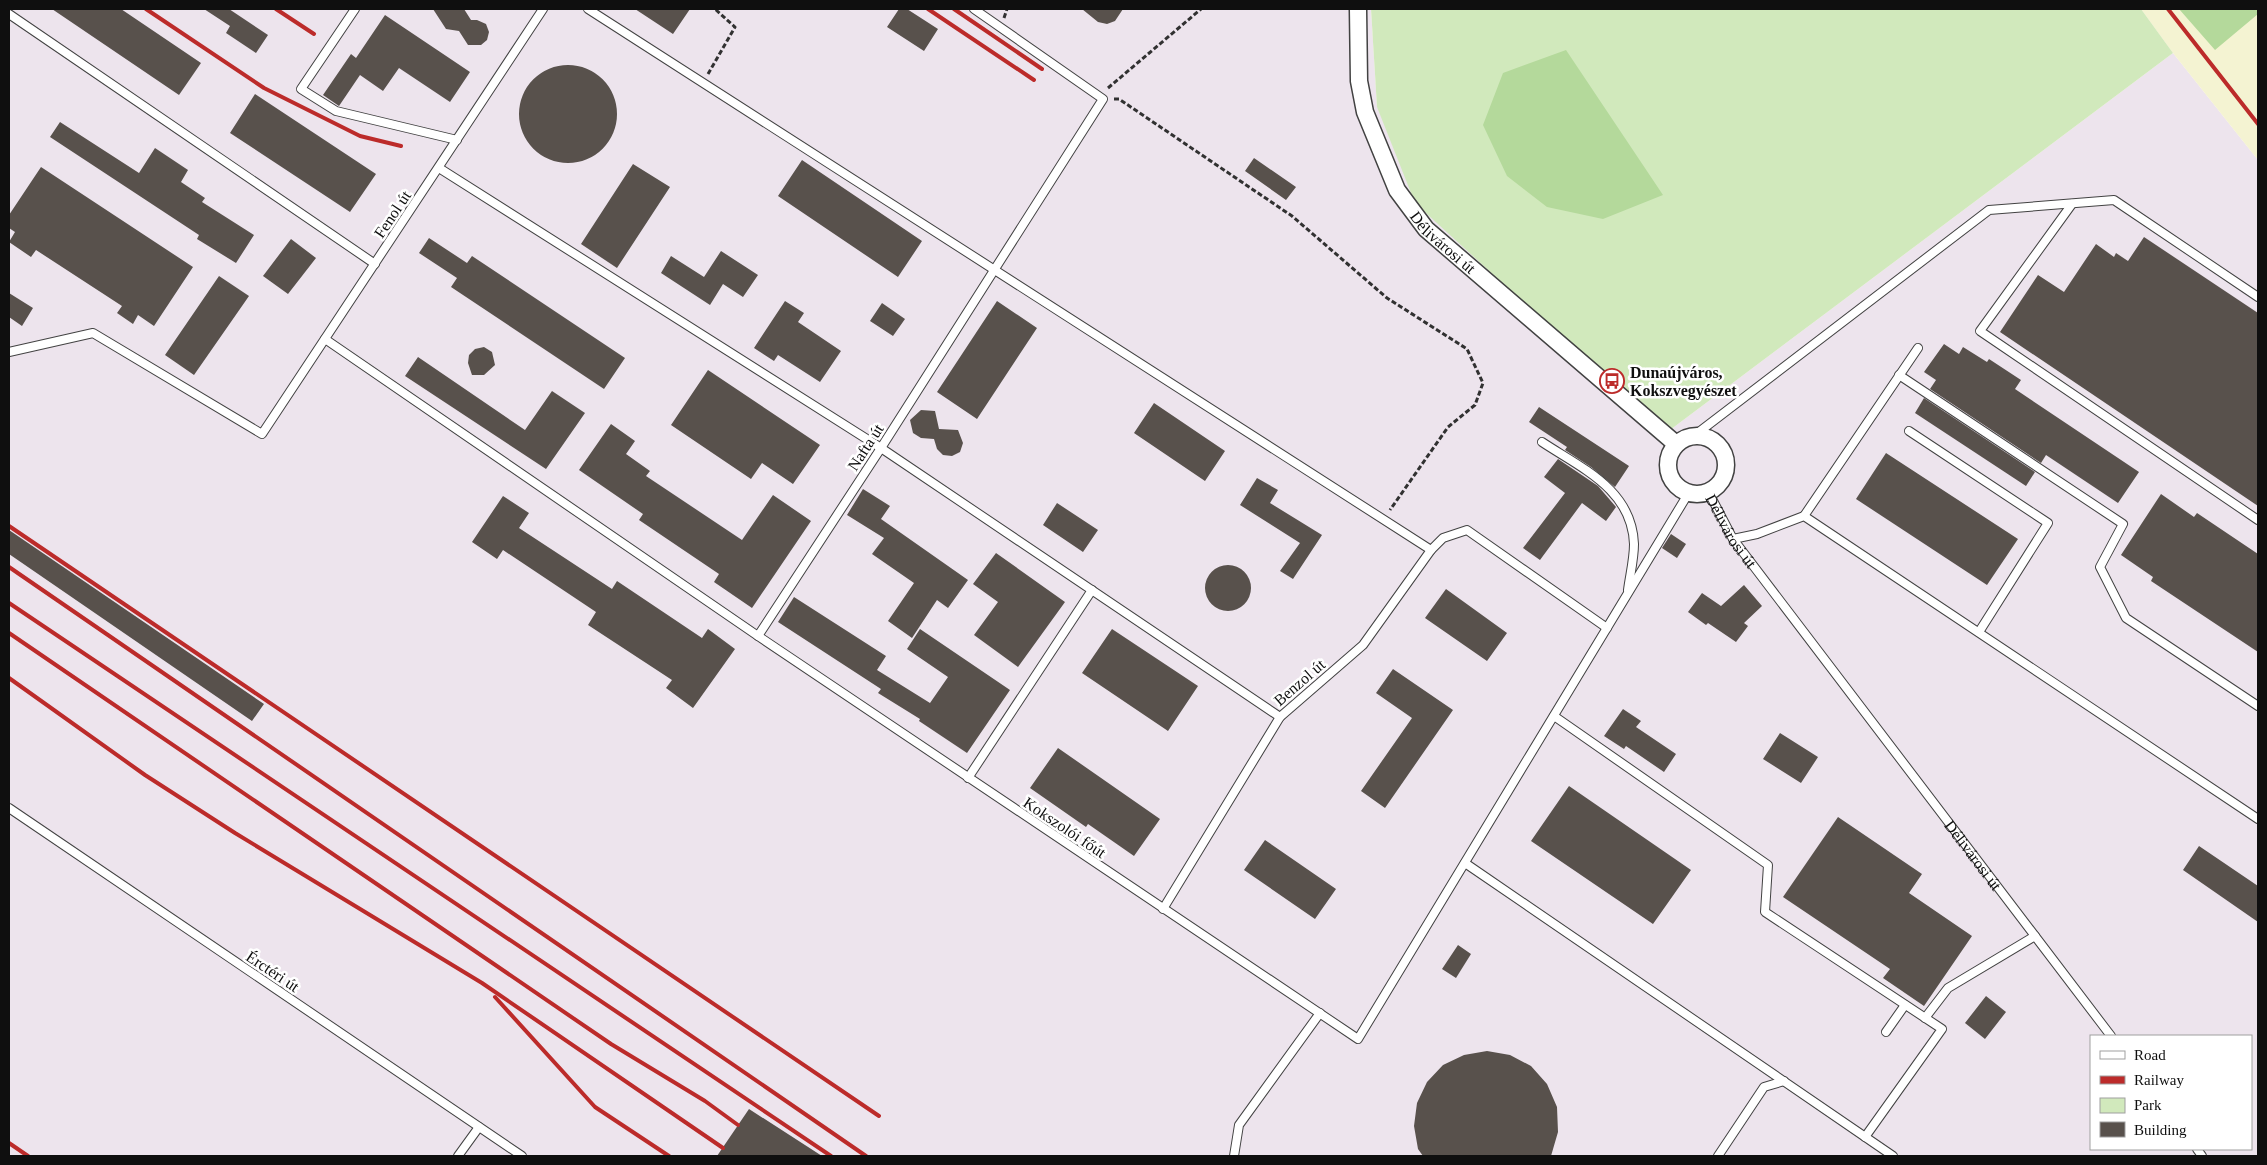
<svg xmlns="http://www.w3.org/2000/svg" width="2267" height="1165" viewBox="0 0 2267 1165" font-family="Georgia,serif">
<rect width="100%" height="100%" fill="#fffdf2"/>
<!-- industrial -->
<path fill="#ede4ed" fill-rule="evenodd" d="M 9,9 L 1371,9 L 1377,107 L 1666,433 L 2173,53 L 2258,160 L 2258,1156 L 9,1156 ZM 2091,1036 L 2251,1036 L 2251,1149 L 2091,1149 Z"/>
<!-- farmland -->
<path fill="#f4f3d2" d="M 2141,9 L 2258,9 L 2258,160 L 2173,53 Z"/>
<!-- green -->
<path fill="#d1e9bc" d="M 1371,9 L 2141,9 L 2173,53 L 1666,433 L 1415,203 L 1377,107 Z"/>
<!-- forest -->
<path fill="#b4d99b" d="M 2179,9 L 2258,9 L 2258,14 L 2215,50 Z
M 1566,50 L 1663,195 L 1603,219 L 1547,207 L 1507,176 L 1483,125 L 1503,73 Z"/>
<!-- building -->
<path fill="#58514c" d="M 52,9 L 121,9 L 201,63 L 179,95 Z
M 204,9 L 229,9 L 268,35 L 256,53 L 226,33 L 230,26 Z
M 433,9 L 464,9 L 471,20 L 477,20 L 486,24 L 489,32 L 487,40 L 481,45 L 468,45 L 459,31 L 446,29 Z
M 635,9 L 690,9 L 673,34 Z
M 899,9 L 907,9 L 938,29 L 924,51 L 887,27 Z
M 1082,9 L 1123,9 L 1115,21 L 1107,24 L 1098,22 Z
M 385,15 L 470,72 L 450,102 L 399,68 L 383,91 L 360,75 L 339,106 L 323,95 L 351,54 L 356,58 Z
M519 114a49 49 0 1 1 98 0a49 49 0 1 1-98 0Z
M 255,94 L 376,174 L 350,212 L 230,133 Z
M 60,122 L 139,173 L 155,148 L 188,170 L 181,182 L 205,198 L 202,202 L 254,235 L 236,263 L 197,239 L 199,235 L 50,137 Z
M 1254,158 L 1296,187 L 1286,200 L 1245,171 Z
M 802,160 L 922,241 L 898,277 L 778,196 Z
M 633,164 L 670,187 L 617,268 L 581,244 Z
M 41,167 L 193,267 L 154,326 L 138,315 L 133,324 L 117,313 L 122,306 L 36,250 L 31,257 L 9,242 L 15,232 L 9,228 L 9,215 Z
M 2144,237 L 2258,313 L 2258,506 L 2000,332 L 2038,275 L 2064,292 L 2096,244 L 2114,257 L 2116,253 L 2128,261 Z
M 429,238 L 467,263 L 472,256 L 625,358 L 604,389 L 451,287 L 457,278 L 419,253 Z
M 291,239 L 316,258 L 288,294 L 263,276 Z
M 721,251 L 758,275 L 743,297 L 723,284 L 710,305 L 661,273 L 671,256 L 704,277 Z
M 219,276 L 249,296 L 194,375 L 165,355 Z
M 9,293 L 33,308 L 22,326 L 9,317 Z
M 785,301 L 804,313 L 798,322 L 841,351 L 820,382 L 778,355 L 774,361 L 754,348 Z
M 997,301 L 1037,328 L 977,419 L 937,392 Z
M 882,303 L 905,319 L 893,336 L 870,321 Z
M 1944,344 L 1959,354 L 1963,347 L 1987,362 L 1989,359 L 2021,380 L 2015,389 L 2139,472 L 2118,503 L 2046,455 L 2041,463 L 1930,389 L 1936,380 L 1924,372 Z
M 484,347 L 492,352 L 495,365 L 484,375 L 472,375 L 468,363 L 469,355 L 475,349 Z
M 418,357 L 525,430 L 552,391 L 585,413 L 546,469 L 405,376 Z
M 708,370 L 820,445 L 793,484 L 762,463 L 751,479 L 671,425 Z
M 1924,398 L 2035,472 L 2026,486 L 1915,413 Z
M 1154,403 L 1225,451 L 1205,481 L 1134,433 Z
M 1539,407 L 1629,466 L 1615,487 L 1591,467 L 1565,450 L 1567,447 L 1529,422 Z
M 921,410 L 935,411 L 939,429 L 958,430 L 963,443 L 960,452 L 952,456 L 943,455 L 937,449 L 934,439 L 921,438 L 913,433 L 910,420 Z
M 611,424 L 635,441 L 626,454 L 650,471 L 646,476 L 742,540 L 773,495 L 811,521 L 752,608 L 714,582 L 719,574 L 639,520 L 643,514 L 579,470 Z
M 1886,453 L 2018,539 L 1987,585 L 1856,499 Z
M 1558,459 L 1598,486 L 1616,507 L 1606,521 L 1582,503 L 1540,560 L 1523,548 L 1565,493 L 1544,477 Z
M 1257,478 L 1278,490 L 1270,503 L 1322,535 L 1293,579 L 1280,571 L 1300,543 L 1240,505 Z
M 863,489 L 890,506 L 881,519 L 968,580 L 948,608 L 937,600 L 912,638 L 888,621 L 914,583 L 872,554 L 884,538 L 847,515 Z
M 2161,494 L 2194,517 L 2197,513 L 2258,554 L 2258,652 L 2151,581 L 2153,577 L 2121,555 Z
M 503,496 L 529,513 L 519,528 L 612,589 L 617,581 L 702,638 L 708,629 L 735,649 L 693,708 L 666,688 L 672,680 L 588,625 L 596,612 L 503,550 L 497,559 L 472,542 Z
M 1057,503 L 1098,530 L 1083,552 L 1043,525 Z
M 9,530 L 264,704 L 252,721 L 9,554 Z
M 1671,534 L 1686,544 L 1677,558 L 1662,548 Z
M 996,553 L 1065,602 L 1018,667 L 974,635 L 998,602 L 973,584 Z
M1205 588a23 23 0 1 1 46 0a23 23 0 1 1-46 0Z
M 1744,585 L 1762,606 L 1744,623 L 1748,626 L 1736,642 L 1708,623 L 1706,625 L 1688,612 L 1702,593 L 1721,606 Z
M 1446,589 L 1507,633 L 1487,661 L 1425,618 Z
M 794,597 L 886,656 L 877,670 L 930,703 L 948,677 L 907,649 L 920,629 L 1010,690 L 967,753 L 919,721 L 920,719 L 878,693 L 881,689 L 778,622 Z
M 1112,629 L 1198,686 L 1168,731 L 1082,673 Z
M 1393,669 L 1453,710 L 1385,808 L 1361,791 L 1412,718 L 1376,693 Z
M 1623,709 L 1641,721 L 1636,727 L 1676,754 L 1664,772 L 1626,746 L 1624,749 L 1604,736 Z
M 1780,733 L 1818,757 L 1801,783 L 1763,759 Z
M 1058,748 L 1160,819 L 1134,856 L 1088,824 L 1086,827 L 1030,788 Z
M 1569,786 L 1691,870 L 1653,924 L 1531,841 Z
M 1838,817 L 1922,874 L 1909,893 L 1972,936 L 1924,1006 L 1883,978 L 1890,969 L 1783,897 Z
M 1265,840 L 1336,889 L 1315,919 L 1244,870 Z
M 2199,846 L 2258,886 L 2258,922 L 2183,870 Z
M 1458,945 L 1471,954 L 1456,978 L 1442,969 Z
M 1986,996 L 2006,1012 L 1985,1039 L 1965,1023 Z
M 1487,1051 L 1510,1055 L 1531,1066 L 1547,1084 L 1557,1107 L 1558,1132 L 1551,1156 L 1423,1156 L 1418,1149 L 1414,1126 L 1417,1103 L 1427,1082 L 1443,1065 L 1464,1055 Z
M 749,1109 L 822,1156 L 717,1156 Z"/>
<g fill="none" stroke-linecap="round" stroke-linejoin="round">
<defs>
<g id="lane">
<path d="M 355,9 L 301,89 L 336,111 L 457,140"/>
<path d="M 588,9 L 1431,550"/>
<path d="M 9,14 L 375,264"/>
<path d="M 439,168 L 881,448 L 1280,717"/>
<path d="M 2072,204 L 1980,331 L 2258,520"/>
<path d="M 325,339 L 758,636 L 1358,1039 L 1688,494"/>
<path d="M 9,352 L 93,333 L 262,434 L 543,9"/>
<path d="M 1899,375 L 2123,524 L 2100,567 L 2126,618 L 2258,706"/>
<path d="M 1909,431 L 2048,523 L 1979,632"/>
<path d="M 1695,435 L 1989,210 L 2114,200 L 2258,297"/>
<path d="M 1542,442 C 1581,468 1632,489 1634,544 C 1634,559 1630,575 1628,590"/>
<path id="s1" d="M 1709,493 L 1733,539 L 2111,1036"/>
<path d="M 1804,516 L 1918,348"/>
<path d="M 1733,539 L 1757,534 L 1804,516 L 2258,819"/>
<path d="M 758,636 L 881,448 L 1103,99 L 974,9"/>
<path d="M 1554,716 L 1768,865 L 1765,912 L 1942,1029 L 1865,1137"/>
<path d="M 968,778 L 1092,590"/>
<path d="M 9,808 L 522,1156"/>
<path d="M 1465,863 L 1893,1156"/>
<path d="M 1163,909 L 1280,717 L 1363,645 L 1431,550 L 1443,538 L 1467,530 L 1607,628"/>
<path d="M 1925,1018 L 1948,988 L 2035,936"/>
<path d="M 1886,1032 L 1905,1005"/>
<path d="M 2197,1149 L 2202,1156"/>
<path d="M 458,1156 L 479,1127"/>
<path d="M 1234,1156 L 1239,1125 L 1320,1013"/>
<path d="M 1718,1156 L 1764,1087 L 1784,1081"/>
</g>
<g id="street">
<path id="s2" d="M 1358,9 L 1359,81 L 1365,112 L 1397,190 L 1426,229 L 1676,444"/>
<circle cx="1697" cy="465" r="29"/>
</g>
</defs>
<!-- lane casing -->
<use href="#lane" stroke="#424242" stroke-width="10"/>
<!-- street casing -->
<use href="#street" stroke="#424242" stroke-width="19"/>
<!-- path -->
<path stroke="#313131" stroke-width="3" stroke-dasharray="5 2.5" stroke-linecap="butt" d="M 1004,18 L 1007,9
M 708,74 L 735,27 L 715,9
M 1108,88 L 1201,9
M 1114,99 L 1119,99 L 1292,216 L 1387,298 L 1467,349 L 1483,383 L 1475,405 L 1448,427 L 1390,510"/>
<!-- lane -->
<use href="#lane" stroke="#fff" stroke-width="8"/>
<!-- street -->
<use href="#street" stroke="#fff" stroke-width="16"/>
<!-- rail -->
<path stroke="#bc2b2a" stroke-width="4" d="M 146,9 L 264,88 L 360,136 L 401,146
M 276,9 L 314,34
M 928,9 L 1034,80
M 954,9 L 1042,69
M 2168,9 L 2258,124
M 9,526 L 879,1116
M 9,567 L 866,1156
M 9,603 L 831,1156
M 9,633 L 611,1044 L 705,1101 L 738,1125
M 9,678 L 145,775 L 235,833 L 482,983 L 723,1148
M 495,997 L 595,1107 L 669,1156
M 9,1143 L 28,1156"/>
</g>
<!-- icons -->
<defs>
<symbol id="bus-ring" viewBox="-11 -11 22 22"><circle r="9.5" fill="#fff" stroke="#bc2b2a" stroke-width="1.5"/><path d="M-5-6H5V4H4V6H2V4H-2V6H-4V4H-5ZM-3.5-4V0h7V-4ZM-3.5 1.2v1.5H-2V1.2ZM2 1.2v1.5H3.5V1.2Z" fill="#bc2b2a"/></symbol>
</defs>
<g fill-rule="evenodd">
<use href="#bus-ring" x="1598" y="367" width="28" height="28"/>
</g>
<g text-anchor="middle" stroke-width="5" stroke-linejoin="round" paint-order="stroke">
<!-- street labels -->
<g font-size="16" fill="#0f0f0f" stroke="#fff">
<text transform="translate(392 214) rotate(-56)" y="6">Fenol út</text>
<text dy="6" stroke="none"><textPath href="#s2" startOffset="258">Délivárosi út</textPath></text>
<text transform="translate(865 447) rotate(-57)" y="6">Nafta út</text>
<text dy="6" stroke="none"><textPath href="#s1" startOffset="44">Délivárosi út</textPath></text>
<text transform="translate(1299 682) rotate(-41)" y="6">Benzol út</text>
<text transform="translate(1065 827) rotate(34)" y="6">Kokszolói főút</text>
<text dy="6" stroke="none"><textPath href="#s1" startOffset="449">Délivárosi út</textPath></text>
<text transform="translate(273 971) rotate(34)" y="6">Érctéri út</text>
</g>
<!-- poi labels -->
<g font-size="16" font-weight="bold" fill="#0f0f0f" stroke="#fff" text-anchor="start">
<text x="1630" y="378">Dunaújváros,<tspan x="1630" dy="18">Kokszvegyészet</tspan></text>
</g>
</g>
<!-- border -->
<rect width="2267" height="1165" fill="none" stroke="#0f0f0f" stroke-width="20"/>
<!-- legend -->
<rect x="2090" y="1035" width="162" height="115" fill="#ffffff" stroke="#9f9f9f"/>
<rect x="2100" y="1051" width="25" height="8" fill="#ffffff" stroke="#9f9f9f"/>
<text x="2134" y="1060" font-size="15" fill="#0f0f0f">Road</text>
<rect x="2100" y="1076" width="25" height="8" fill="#bc2b2a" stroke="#9f9f9f"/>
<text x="2134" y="1085" font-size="15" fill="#0f0f0f">Railway</text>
<rect x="2100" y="1098" width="25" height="15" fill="#d1e9bc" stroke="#9f9f9f"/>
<text x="2134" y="1110" font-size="15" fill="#0f0f0f">Park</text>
<rect x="2100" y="1122" width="25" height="15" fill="#58514c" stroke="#9f9f9f"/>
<text x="2134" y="1135" font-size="15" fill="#0f0f0f">Building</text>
</svg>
